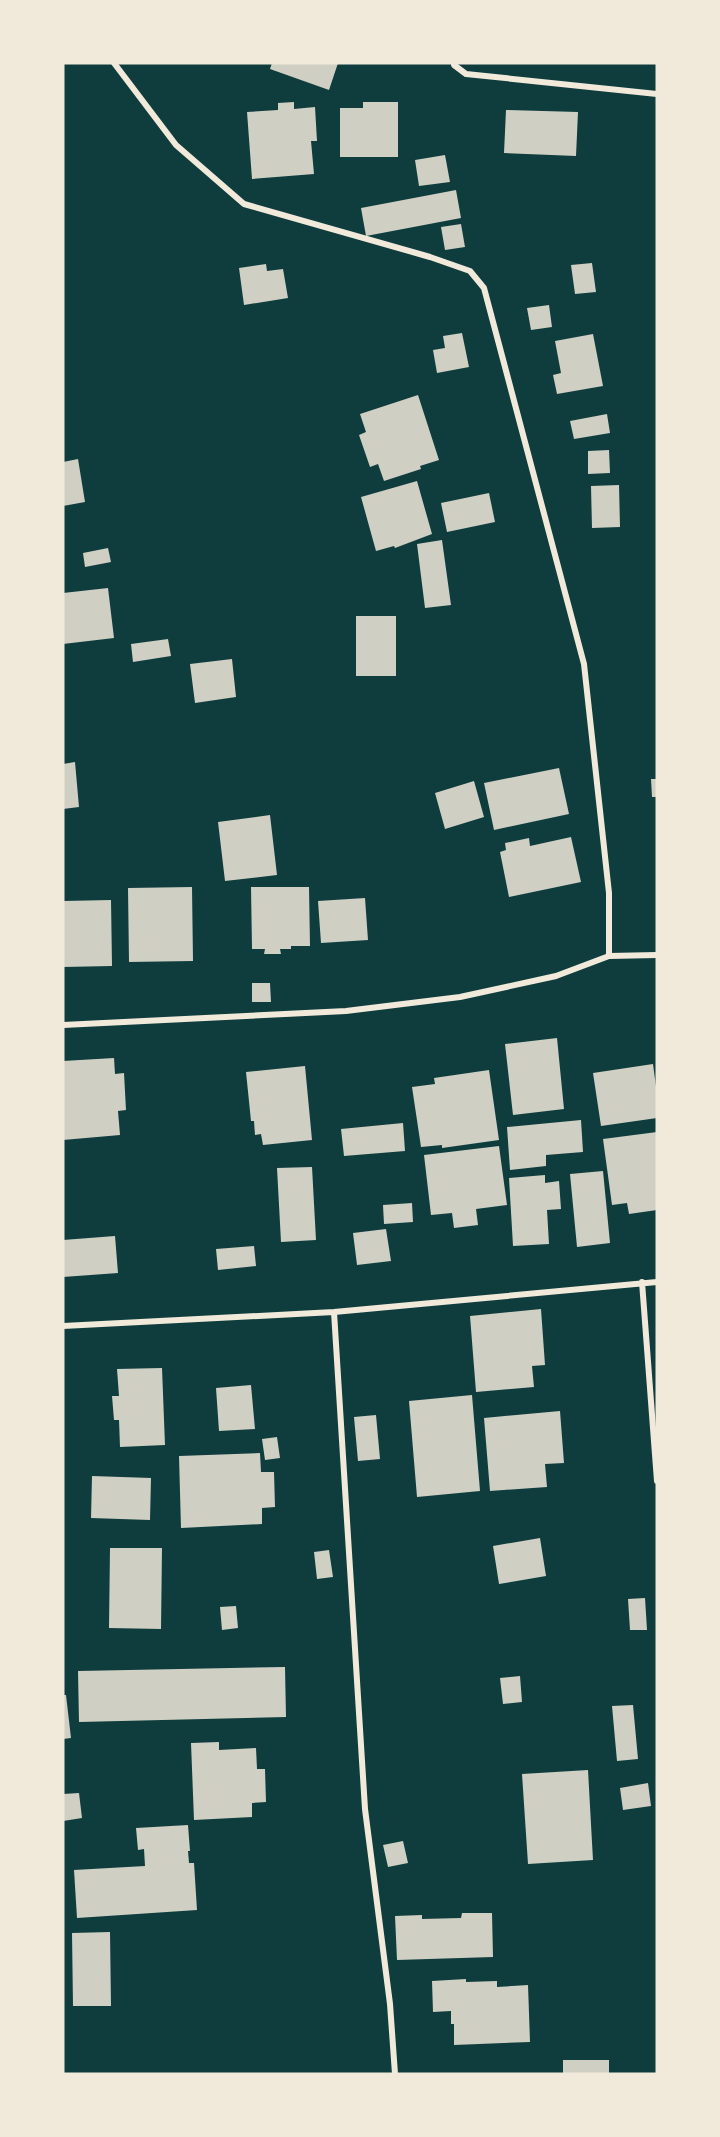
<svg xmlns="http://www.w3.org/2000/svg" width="720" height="2137" viewBox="0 0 720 2137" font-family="'Source Sans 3',sans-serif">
<rect width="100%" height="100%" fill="#0f3d3e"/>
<!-- building -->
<path fill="#cfcfc3" d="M 272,63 L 338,63 L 329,90 L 270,69 Z
M 294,102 L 294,109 L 315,107 L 317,141 L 311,141 L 314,174 L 252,179 L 247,112 L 278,110 L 278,103 Z
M 363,102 L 398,102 L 398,157 L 340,157 L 340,108 L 363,108 Z
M 506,110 L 578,112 L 576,156 L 504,153 Z
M 445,155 L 450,182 L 419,186 L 415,160 Z
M 456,190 L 461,218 L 366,236 L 361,208 Z
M 461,224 L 465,247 L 445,250 L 441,227 Z
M 592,263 L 596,292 L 575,294 L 571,265 Z
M 266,264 L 267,271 L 283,269 L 288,298 L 244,305 L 239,268 Z
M 549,305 L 552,327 L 531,330 L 527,308 Z
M 462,333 L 469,367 L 437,373 L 433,350 L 445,348 L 443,336 Z
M 593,334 L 603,386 L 557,394 L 553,375 L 561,373 L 555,341 Z
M 418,395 L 439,460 L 420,466 L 421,469 L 384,481 L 378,464 L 370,467 L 359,435 L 366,432 L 360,414 Z
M 607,414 L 610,433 L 574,439 L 570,421 Z
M 609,450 L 610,473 L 588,474 L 588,451 Z
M 78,459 L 85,502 L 63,506 L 63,462 Z
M 417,481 L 432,534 L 395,548 L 394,546 L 376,551 L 361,497 Z
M 619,485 L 620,527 L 592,528 L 591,486 Z
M 489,493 L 495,522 L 447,532 L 441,503 Z
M 442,540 L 451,605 L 425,608 L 417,544 Z
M 108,548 L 111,562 L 85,567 L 83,553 Z
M 108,588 L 114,638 L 63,644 L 63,593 Z
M 356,616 L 396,616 L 396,676 L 356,676 Z
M 168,639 L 171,656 L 133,662 L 131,644 Z
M 232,659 L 236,697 L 195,703 L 190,664 Z
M 75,762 L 79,807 L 63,809 L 63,764 Z
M 559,768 L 569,814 L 494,830 L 484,783 Z
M 651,779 L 657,779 L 657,797 L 652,797 Z
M 474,781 L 484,817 L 445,829 L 435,793 Z
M 270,815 L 277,875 L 225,881 L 218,822 Z
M 571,837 L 581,882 L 509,897 L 500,852 L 506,850 L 505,843 L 529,838 L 530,846 Z
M 192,887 L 193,961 L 129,962 L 128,888 Z
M 251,887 L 309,887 L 310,946 L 291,946 L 291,949 L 280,949 L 281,954 L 264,954 L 265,949 L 252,949 Z
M 365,898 L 368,940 L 321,943 L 318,901 Z
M 111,900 L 112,966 L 63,967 L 63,901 Z
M 252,983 L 270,983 L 271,1002 L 252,1002 Z
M 557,1038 L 564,1109 L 513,1115 L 505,1044 Z
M 114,1058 L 115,1074 L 124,1073 L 126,1110 L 118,1111 L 120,1135 L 63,1140 L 63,1061 Z
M 653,1064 L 657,1094 L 657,1118 L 601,1126 L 593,1073 Z
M 305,1066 L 312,1140 L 263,1145 L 261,1134 L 255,1135 L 254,1121 L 251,1121 L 246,1072 Z
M 489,1070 L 499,1140 L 442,1148 L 442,1145 L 421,1147 L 412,1087 L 435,1084 L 434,1078 Z
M 581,1120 L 583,1152 L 546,1155 L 546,1166 L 510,1170 L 507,1127 Z
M 403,1123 L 405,1151 L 344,1156 L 341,1129 Z
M 657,1132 L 657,1210 L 629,1214 L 627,1203 L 612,1205 L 603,1139 Z
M 499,1146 L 507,1205 L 476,1209 L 478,1225 L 454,1228 L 452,1213 L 431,1215 L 424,1155 Z
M 312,1167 L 316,1240 L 281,1242 L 277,1168 Z
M 603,1171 L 610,1243 L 577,1247 L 570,1174 Z
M 545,1175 L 545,1183 L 559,1181 L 561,1209 L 547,1210 L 549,1244 L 513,1246 L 509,1178 Z
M 412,1203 L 413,1222 L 384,1224 L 383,1205 Z
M 386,1229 L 391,1261 L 357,1265 L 353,1233 Z
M 115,1236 L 118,1273 L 63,1277 L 63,1240 Z
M 254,1246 L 256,1266 L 218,1270 L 216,1249 Z
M 541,1309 L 545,1365 L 532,1366 L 534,1387 L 476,1392 L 470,1316 Z
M 162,1368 L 165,1445 L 120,1447 L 119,1420 L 114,1420 L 112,1396 L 119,1396 L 117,1369 Z
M 251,1385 L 255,1429 L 219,1431 L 216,1388 Z
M 472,1395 L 480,1491 L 417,1497 L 409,1401 Z
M 560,1411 L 564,1463 L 545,1464 L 547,1487 L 490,1491 L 484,1418 Z
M 376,1415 L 380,1459 L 358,1461 L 354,1417 Z
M 277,1437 L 280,1458 L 265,1460 L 262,1439 Z
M 260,1453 L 261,1472 L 274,1472 L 275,1507 L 262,1508 L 262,1524 L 181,1528 L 179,1456 Z
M 92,1476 L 151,1478 L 150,1520 L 91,1518 Z
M 540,1538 L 546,1576 L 499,1584 L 493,1546 Z
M 110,1548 L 162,1548 L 161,1629 L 109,1628 Z
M 329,1550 L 333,1577 L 317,1579 L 314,1552 Z
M 645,1598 L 647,1630 L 630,1630 L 628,1599 Z
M 236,1606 L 238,1628 L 222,1630 L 220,1607 Z
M 285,1667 L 286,1717 L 79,1722 L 78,1671 Z
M 520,1676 L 522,1702 L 503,1704 L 500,1678 Z
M 63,1695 L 66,1695 L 71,1738 L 63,1739 Z
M 633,1705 L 638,1759 L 617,1761 L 612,1706 Z
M 219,1742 L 219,1750 L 256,1748 L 257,1769 L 265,1769 L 266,1802 L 252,1803 L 252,1817 L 194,1820 L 191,1743 Z
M 588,1770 L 593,1860 L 528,1864 L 522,1774 Z
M 648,1783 L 651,1806 L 623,1810 L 620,1788 Z
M 79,1793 L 82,1818 L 63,1821 L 63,1794 Z
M 188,1825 L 190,1851 L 188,1851 L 189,1863 L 194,1863 L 197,1910 L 77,1918 L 74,1870 L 145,1866 L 144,1849 L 138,1850 L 136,1828 Z
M 403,1841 L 408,1863 L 388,1867 L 383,1845 Z
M 462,1913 L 492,1913 L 493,1957 L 397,1960 L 395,1916 L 422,1915 L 422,1919 L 461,1918 Z
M 110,1932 L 111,2006 L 73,2006 L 72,1933 Z
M 466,1979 L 466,1982 L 497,1981 L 497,1987 L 528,1985 L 530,2042 L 454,2045 L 454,2024 L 451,2024 L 451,2011 L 433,2012 L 432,1981 Z
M 563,2060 L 609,2060 L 609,2074 L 563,2074 Z"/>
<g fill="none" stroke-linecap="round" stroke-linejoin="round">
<!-- minor -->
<path stroke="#f1e9da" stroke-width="6" d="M 114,63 L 176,145 L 244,204 L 430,257 L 470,271 L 484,288 L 584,664 L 609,893 L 609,956
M 454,63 L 454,65 L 466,74 L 657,94
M 63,1025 L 346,1011 L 460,997 L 556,976 L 609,956 L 657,955
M 642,1282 L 657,1481
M 334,1312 L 365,1809 L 390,2004 L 395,2074
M 63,1326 L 334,1312 L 657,1282"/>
</g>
<!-- border -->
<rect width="720" height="2137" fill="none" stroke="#f1e9da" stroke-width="129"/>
</svg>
